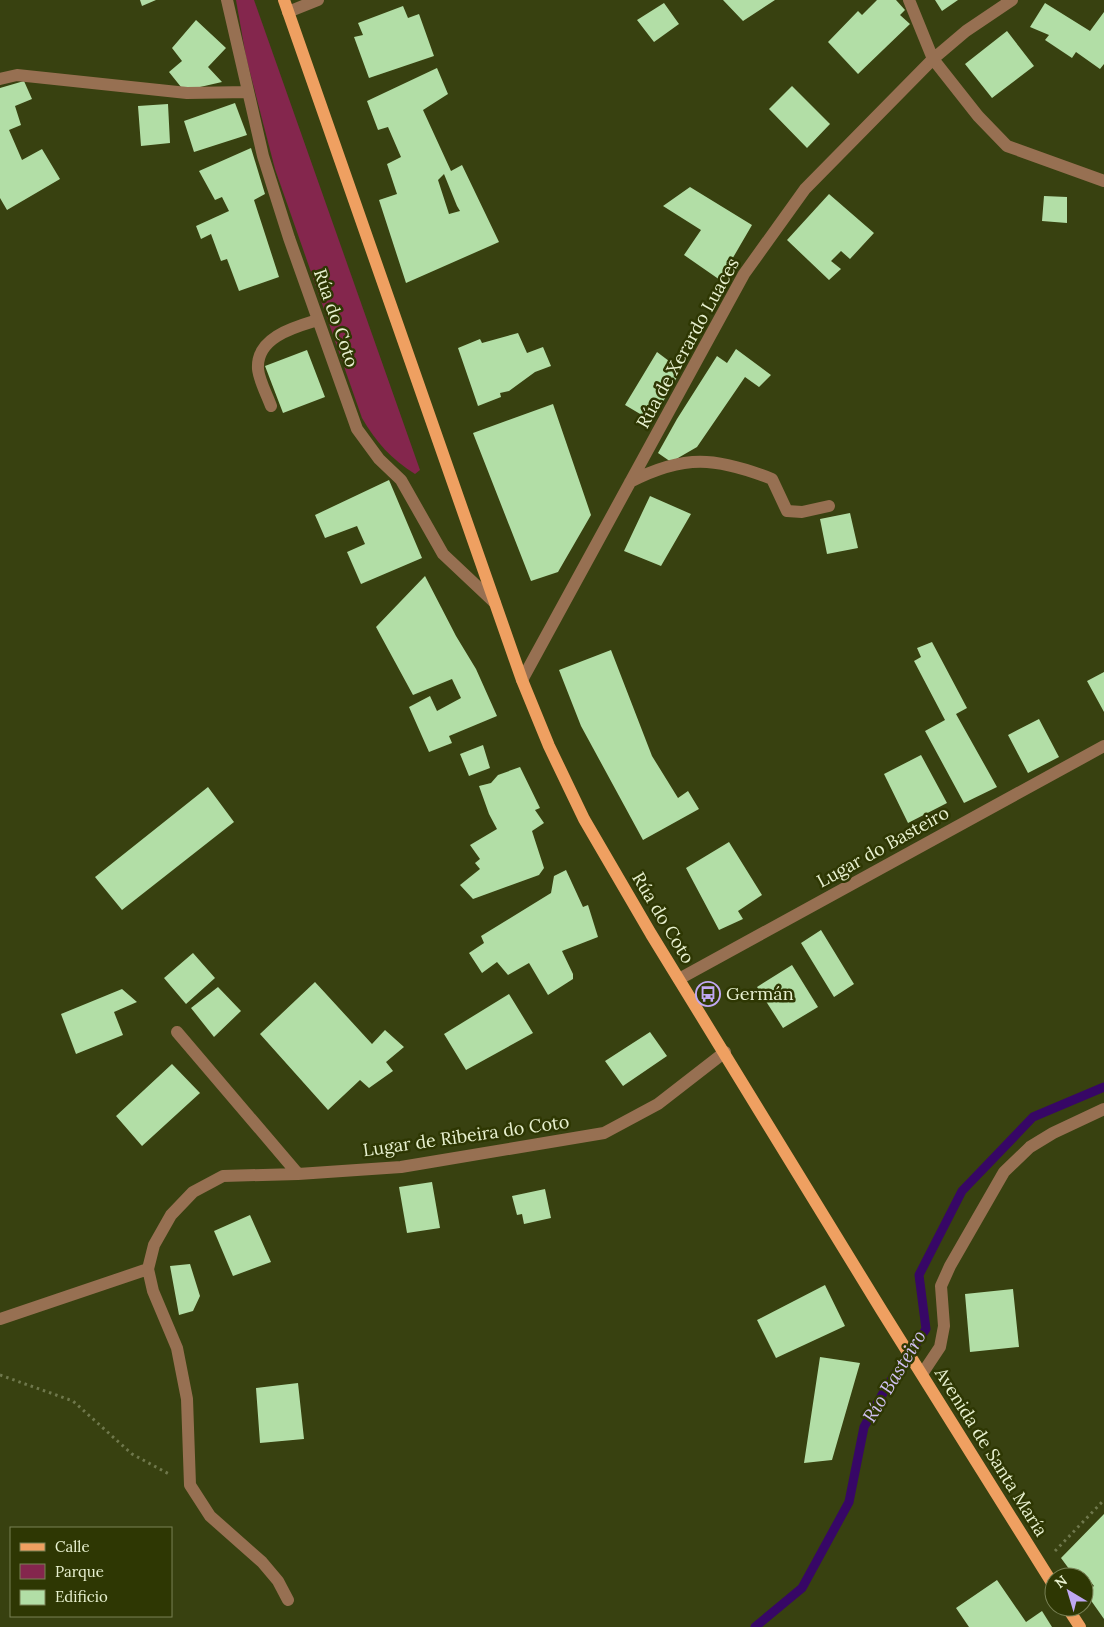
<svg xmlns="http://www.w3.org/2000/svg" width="1104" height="1627" viewBox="0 0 1104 1627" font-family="Lora,serif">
<rect width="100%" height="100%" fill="#384110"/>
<!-- green -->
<path fill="#84264d" d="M 236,0 L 254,0 L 420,470 L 415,474 C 391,459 376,442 362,418 L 275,169 L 246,57 Z"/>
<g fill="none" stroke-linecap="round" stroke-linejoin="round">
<!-- stream -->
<path stroke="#370766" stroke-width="9" d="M 755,1627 L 802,1588 L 849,1502 L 864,1427 L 887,1386 L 926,1329 L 919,1275 L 962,1191 L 1033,1117 L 1104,1087"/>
</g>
<!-- building -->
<path fill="#b2dea6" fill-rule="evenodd" d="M 140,0 L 156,0 L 142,6 Z
M 723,0 L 775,0 L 743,21 Z
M 877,0 L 896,0 L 905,10 L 900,15 L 910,24 L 858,74 L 828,42 L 858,11 L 862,15 Z
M 935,0 L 958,0 L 942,11 Z
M 664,3 L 679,24 L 654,42 L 637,20 Z
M 1045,3 L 1090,31 L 1104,12 L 1104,64 L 1100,69 L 1076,52 L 1072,58 L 1045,40 L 1049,35 L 1030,27 Z
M 403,6 L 408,18 L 419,14 L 434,56 L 369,78 L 354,37 L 363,35 L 358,23 Z
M 196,20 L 226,48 L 208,67 L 222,82 L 200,87 L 181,87 L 169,72 L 182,61 L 172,48 Z
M 1007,31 L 1034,66 L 992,98 L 965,64 Z
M 437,68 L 448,94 L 423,110 L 451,171 L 462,165 L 499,242 L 406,283 L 379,200 L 397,194 L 387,164 L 401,157 L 388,127 L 378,130 L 367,101 ZM 444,174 L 457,206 L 460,211 L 449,214 L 438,180 Z
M 24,81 L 32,99 L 15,106 L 21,125 L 9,130 L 22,160 L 42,149 L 60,179 L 7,210 L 0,198 L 0,88 Z
M 792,86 L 830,124 L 807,148 L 769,109 Z
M 235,103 L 247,135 L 194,152 L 184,121 Z
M 168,104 L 170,143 L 141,146 L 138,106 Z
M 251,148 L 265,194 L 254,200 L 279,277 L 239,291 L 227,259 L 221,261 L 211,234 L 201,239 L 196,226 L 229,211 L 222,197 L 215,200 L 199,171 Z
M 690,187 L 752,225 L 720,280 L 684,255 L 701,230 L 663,206 Z
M 829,194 L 874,233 L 850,259 L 841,251 L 831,261 L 841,269 L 829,280 L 787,240 Z
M 1044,196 L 1067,197 L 1067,223 L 1042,221 Z
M 518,333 L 527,353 L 543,347 L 551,366 L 535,372 L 509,391 L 500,393 L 501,397 L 478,406 L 458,348 L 480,339 L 482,343 Z
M 736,349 L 771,375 L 759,387 L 745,377 L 697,447 L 671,462 L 658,453 L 677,419 L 717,356 L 727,363 Z
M 307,350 L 325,397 L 283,413 L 265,366 Z
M 657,352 L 681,370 L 652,421 L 625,405 Z
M 553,404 L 591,515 L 558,572 L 531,581 L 473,433 Z
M 389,480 L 422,558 L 361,584 L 347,552 L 365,544 L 357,526 L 325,538 L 315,515 Z
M 650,496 L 691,514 L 661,566 L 624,551 Z
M 850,513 L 858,548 L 827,554 L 820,519 Z
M 425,576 L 456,636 L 476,669 L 497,716 L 449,736 L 452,743 L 429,752 L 409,707 L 430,696 L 437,711 L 461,698 L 452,679 L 413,695 L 376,627 Z
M 932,642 L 967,708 L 956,714 L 997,787 L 964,803 L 925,731 L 945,720 L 914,661 L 921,657 L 917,648 Z
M 611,650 L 652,756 L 678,798 L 688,791 L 699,809 L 643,840 L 581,726 L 559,670 Z
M 1104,672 L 1104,712 L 1087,681 Z
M 1039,719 L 1059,757 L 1028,773 L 1008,735 Z
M 483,745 L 490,768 L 469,776 L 460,754 Z
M 921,755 L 947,803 L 908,823 L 884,774 Z
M 520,767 L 540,808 L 535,810 L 544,823 L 532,831 L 544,868 L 539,875 L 473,899 L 460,885 L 480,869 L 475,863 L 480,859 L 470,845 L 497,829 L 489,814 L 479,786 L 491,783 L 498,775 Z
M 208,787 L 234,822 L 122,910 L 95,877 Z
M 729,842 L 762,895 L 738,911 L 743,919 L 719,930 L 686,868 Z
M 566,870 L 583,907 L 588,905 L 598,937 L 562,951 L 573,974 L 573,979 L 548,995 L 529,963 L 508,975 L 497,962 L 482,973 L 469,953 L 484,943 L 481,936 L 551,893 L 554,876 Z
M 821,930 L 854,984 L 834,997 L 801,943 Z
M 193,953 L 215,978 L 186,1004 L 164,978 Z
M 792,965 L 818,1007 L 783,1028 L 757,987 Z
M 315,982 L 372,1044 L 385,1030 L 404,1047 L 386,1062 L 393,1071 L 369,1088 L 360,1080 L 328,1110 L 260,1034 Z
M 218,987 L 241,1011 L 214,1037 L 191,1008 Z
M 122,989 L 137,1002 L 114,1012 L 123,1035 L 76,1054 L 61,1014 Z
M 509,994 L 533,1033 L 466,1070 L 444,1034 Z
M 650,1032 L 667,1056 L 623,1086 L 605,1061 Z
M 172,1064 L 200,1093 L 142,1146 L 116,1116 Z
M 432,1182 L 440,1228 L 407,1233 L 399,1187 Z
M 545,1189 L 551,1218 L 524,1224 L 522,1214 L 517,1215 L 512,1196 Z
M 250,1215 L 271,1262 L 233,1276 L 214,1231 Z
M 190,1264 L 200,1296 L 193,1311 L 179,1315 L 170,1266 Z
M 825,1285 L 845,1326 L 776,1358 L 757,1320 Z
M 1013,1289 L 1019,1347 L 970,1352 L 965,1294 Z
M 820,1357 L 860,1363 L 832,1460 L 804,1463 Z
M 298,1383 L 304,1439 L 260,1443 L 256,1388 Z
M 1104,1514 L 1104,1619 L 1085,1592 L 1094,1586 L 1084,1573 L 1075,1577 L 1061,1558 Z
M 997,1580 L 1026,1622 L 1042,1611 L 1052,1627 L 969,1627 L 956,1608 Z"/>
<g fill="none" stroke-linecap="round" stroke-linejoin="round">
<!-- path -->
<path stroke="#6f784c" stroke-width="3" stroke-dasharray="2.5 4" stroke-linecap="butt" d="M 0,1375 L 73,1401 L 132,1454 L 169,1474
M 1055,1551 L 1104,1500"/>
<!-- minor -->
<path stroke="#977052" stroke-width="12" d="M 227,0 L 263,156 L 289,238 L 357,429 L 379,459 L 401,480 L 443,554 L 495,603
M 909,0 L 933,59 L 978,116 L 1007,146 L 1104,181
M 288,12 L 318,0
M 0,79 L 17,75 L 187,93 L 248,92
M 271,406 C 267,395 259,380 258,369 C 256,337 295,327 318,320
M 630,482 C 684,454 716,457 772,479 L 787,511 L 802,512 L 829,506
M 522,680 L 744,274 L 805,189 L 933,59 L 966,31 L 1012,0
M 679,979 L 1104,746
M 177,1032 L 298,1174
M 148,1269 L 153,1291 L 177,1348 L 187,1399 L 190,1485 L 210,1516 L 262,1562 L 278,1581 L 288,1600
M 0,1319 L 148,1269 L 154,1245 L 171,1215 L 193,1192 L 223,1176 L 298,1174 L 401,1167 L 604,1133 L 658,1104 L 725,1052
M 922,1374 L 940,1347 L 944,1326 L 941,1286 L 950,1266 L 1004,1172 L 1030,1147 L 1053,1133 L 1104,1109"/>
<!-- major -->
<path stroke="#efa061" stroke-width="12" d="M 284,0 L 522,680 L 549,746 L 584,819 L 651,934 L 882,1311 L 1054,1586
M 1067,1607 L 1080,1627"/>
</g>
<!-- icons -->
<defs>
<symbol id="bus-ring" viewBox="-11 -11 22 22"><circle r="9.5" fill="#2e3703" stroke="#c0a8f3" stroke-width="1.5"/><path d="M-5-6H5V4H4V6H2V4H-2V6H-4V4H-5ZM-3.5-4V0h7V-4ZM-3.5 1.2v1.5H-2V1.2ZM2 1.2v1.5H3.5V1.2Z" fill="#c0a8f3"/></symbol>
</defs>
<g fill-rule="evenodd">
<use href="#bus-ring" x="694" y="980" width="28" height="28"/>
</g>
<g text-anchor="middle" stroke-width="5" stroke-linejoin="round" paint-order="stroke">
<!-- street labels -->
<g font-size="18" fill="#e8f1d0" stroke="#2e3703">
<text transform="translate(336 318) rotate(71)" y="6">Rúa do Coto</text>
<text transform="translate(688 343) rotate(-61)" y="6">Rúa de Xerardo Luaces</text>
<text transform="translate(883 847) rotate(-29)" y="6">Lugar do Basteiro</text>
<text transform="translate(663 918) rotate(59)" y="6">Rúa do Coto</text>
<text transform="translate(466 1136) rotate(-8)" y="6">Lugar de Ribeira do Coto</text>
<text transform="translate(991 1452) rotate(58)" y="6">Avenida de Santa María</text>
</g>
<!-- poi labels -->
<g font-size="18" fill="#e8f1d0" stroke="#2e3703" text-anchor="start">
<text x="726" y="1000">Germán</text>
</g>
<!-- water labels -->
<g font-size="19" font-style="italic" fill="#d0c1f2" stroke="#2e3703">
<text transform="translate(894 1376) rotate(-59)" y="7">Río Basteiro</text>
</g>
</g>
<!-- legend -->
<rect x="10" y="1527" width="162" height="90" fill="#2e3703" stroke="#788155"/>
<rect x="20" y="1543" width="25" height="8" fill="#efa061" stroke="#788155"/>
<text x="55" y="1552" font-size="15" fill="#e8f1d0">Calle</text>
<rect x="20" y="1564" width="25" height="15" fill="#84264d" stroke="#788155"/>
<text x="55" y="1577" font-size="15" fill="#e8f1d0">Parque</text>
<rect x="20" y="1590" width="25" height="15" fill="#b2dea6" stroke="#788155"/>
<text x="55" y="1602" font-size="15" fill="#e8f1d0">Edificio</text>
<!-- north arrow -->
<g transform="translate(1069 1592) rotate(322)"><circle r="24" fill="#2e3703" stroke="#788155"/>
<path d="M0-4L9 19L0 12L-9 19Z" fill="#c0a8f3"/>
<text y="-8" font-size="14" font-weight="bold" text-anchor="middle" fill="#e8f1d0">N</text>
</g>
</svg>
